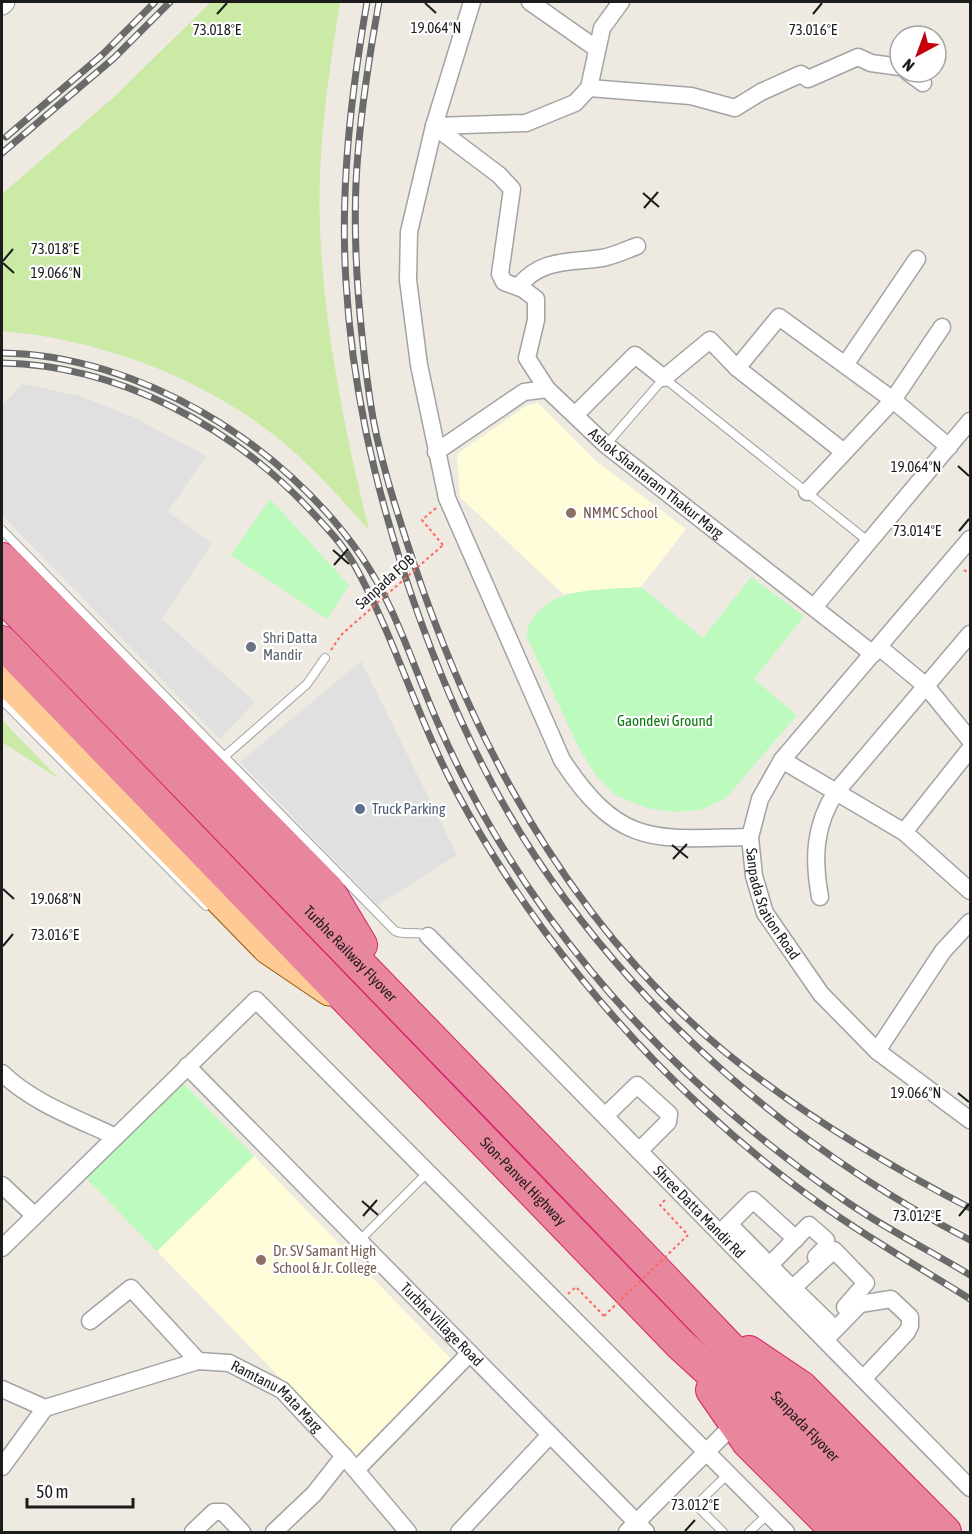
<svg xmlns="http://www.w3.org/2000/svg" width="972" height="1534" viewBox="0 0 972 1534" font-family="'Asap Condensed',sans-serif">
<rect width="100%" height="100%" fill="#eee9e1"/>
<!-- education -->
<path fill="#fffdd9" d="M 538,403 L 596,461 L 686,529 L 641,587 L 563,594 L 460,497 L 457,454 L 527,405 Z
M 254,1156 L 461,1369 L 363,1463 L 157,1251 Z"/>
<!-- grass -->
<path fill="#cbeaa5" d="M 211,2 L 340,2 C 328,76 317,153 320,228 C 324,330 345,432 369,530 C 340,498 312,466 279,439 C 203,377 98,339 2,331 L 2,194 L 114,97 Z
M 2,720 L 59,779 L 2,742 Z"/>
<!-- park -->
<path fill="#bcfabd" d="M 270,499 L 349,585 L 327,619 L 231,555 Z
M 751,577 L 804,616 L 754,679 L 797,715 L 726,798 L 700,810 L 673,812 L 647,808 L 615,795 L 596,775 L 579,748 L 526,635 C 540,584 598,591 641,587 L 703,638 Z
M 183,1083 L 254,1156 L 157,1251 L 86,1178 Z"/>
<!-- parking -->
<path fill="#e0e0e0" d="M 22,384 L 80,396 L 133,417 L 206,456 L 168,512 L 212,543 L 162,619 L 255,702 L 220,739 L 2,515 L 2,406 Z
M 361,661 L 457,855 L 378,905 L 240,762 Z"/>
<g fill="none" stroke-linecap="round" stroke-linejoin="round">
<defs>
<path id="service" d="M 606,445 L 664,378 L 869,542
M 2,530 L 395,931 C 406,936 417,930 428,936
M 2,700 L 206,906
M 225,756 L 307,684 L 325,658
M 359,1241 L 427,1173
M 723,1532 L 696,1505 L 728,1474
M 749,1532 L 768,1514"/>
<g id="minor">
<path d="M 472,2 L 434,126 L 409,232 L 408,280 L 419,365 L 447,498 L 562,760 C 620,848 654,839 750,837"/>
<path d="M 530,2 L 597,49"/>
<path d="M 908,72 L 923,83"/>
<path d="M 589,88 L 691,96 L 735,108 L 761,92 L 801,74 L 808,79 L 858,57 L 871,63 L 900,67"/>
<path d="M 434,126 L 499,175 L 512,189 L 500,274 L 504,282 L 523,289 L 536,299 L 536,320 L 527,358 L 547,389"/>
<path d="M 434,126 L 526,123 L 575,103 L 589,88 L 602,28 L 621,2"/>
<path d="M 518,287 C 541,258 569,263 602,258 C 614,256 626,250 637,246"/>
<path d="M 845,365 L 917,259"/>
<path d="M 737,368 L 844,452"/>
<path d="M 575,415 L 635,355 L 664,378 L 710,340 L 737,368 L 779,317 L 893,400 L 949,447"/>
<path id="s1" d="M 436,452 L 524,392 L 547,389 L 606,445 L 873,654"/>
<path d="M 807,492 L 893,400 L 942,327"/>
<path id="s2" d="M 970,539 L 782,760 L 760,799 L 750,837 L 754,876 L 765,913 L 821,994 L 877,1051 L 970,1120"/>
<path d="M 815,606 L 970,421"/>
<path d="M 879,647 L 926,686 L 970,740"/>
<path d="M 782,760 L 904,832 L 970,891"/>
<path d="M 904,832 L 970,749"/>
<path d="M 820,897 C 813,859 814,825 836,792 L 970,634"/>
<path id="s3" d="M 428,936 L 970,1488"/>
<path d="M 877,1051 L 943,951 L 970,922"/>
<path id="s4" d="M 187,1066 L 646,1532"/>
<path d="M 2,1073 C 33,1103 76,1118 114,1136"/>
<path d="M 605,1116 L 637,1085 L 669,1114 L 668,1122 L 639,1151"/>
<path d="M 2,1185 L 34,1215"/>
<path d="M 729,1224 L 789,1285"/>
<path d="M 720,1233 L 753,1200 L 796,1239"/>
<path d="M 2,1248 L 256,1000 L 786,1532"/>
<path d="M 761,1274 L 809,1225 L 826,1240 L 826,1247 L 816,1257"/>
<path d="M 793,1288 L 829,1323"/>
<path d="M 783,1297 L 834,1250 L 866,1283 L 845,1307"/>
<path d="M 90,1321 L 131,1288 L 198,1361"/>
<path d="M 825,1340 L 860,1304 L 891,1299 L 910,1317 L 910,1326 L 907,1332 L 863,1379"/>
<path id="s5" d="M 2,1389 L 45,1408 L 198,1361 L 229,1363 L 282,1390 L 344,1456 L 408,1532"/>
<path d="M 2,1467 L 45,1408"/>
<path d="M 356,1470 L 470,1353"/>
<path d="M 193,1532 L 214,1512 L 223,1512 L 242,1532"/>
<path d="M 274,1532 L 314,1494 L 344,1456"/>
<path d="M 459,1532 L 550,1435"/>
<path d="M 627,1532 L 735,1423"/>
</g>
<path id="tertiary" d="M 2,4 L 4,2"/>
<path id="primary" d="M 2,678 L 267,950 L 329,992"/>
<g id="motorway">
<path d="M 2,559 L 328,890 L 361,945"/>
<path id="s6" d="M 2,595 C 197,795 391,996 585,1197 C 693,1309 799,1422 908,1532"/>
<path id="s7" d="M 2,642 L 680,1344 L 766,1423 L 875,1532"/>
<path d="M 749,1352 L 801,1387 L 945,1532"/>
<path d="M 712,1390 L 748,1442 L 838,1532"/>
</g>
</defs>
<!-- service casing -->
<use href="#service" stroke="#a3a3a3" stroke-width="10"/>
<!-- minor casing -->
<use href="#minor" stroke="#a3a3a3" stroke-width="19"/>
<!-- tertiary casing -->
<use href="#tertiary" stroke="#a3a3a3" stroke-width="23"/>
<!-- primary casing -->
<use href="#primary" stroke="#945900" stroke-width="29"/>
<!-- motorway casing -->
<use href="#motorway" stroke="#da206b" stroke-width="34"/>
<!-- path -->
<path stroke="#fc6963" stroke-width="2" stroke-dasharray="3 3" stroke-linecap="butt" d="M 436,508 L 422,520 L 443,545
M 964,570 L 970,574
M 331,650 L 341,635
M 665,1200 L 660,1205 L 688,1235
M 568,1294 L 576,1287 L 604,1316"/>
<!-- service -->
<use href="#service" stroke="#fff" stroke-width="8"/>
<!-- minor -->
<use href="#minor" stroke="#fff" stroke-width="16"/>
<!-- tertiary -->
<use href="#tertiary" stroke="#fff" stroke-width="21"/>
<!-- primary -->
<use href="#primary" stroke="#feca96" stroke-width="27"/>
<!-- motorway -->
<use href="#motorway" stroke="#e8869e" stroke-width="32"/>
<defs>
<path id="rail" d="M 367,2 C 351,94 340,188 346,282 C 352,384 373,477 404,573 C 436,670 478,770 535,856 C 643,1019 797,1150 970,1240
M 379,2 C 370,52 362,102 358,153 C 351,230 359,323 370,400 C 378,455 396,509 413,561 C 475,748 572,925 725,1052 C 800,1113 885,1164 970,1208
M 6,137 L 102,55 L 155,2
M 2,153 L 114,58 L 170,2
M 2,353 C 139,355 284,444 361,556 C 395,605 413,666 437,721 C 475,809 529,896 591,971 C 664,1059 750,1135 844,1200 C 884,1228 929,1250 970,1275
M 2,363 C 118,365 233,427 311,511 C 327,528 344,546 355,566 C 395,638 417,718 456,791 C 491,856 534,921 581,978 C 654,1068 743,1152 839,1217 C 882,1246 927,1272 970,1299"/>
</defs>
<!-- rail casing -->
<use href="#rail" stroke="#6a6a6a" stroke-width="7"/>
<!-- rail -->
<use href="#rail" stroke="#fff" stroke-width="4.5" stroke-dasharray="14" stroke-linecap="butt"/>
<!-- path-bridge -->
<path stroke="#fc6963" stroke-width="2" stroke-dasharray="3 3" stroke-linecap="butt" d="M 341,635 L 443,545
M 604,1316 L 688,1235"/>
</g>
<!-- ticks -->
<path fill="none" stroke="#1c1c1c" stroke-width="2" d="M 425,3 L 436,13M 217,14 L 227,3M 813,14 L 822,3M 643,193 L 659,207M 644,208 L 658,192M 3,261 L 13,249M 3,263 L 14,273M 958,466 L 969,476M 959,531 L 969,519M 333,550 L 349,564M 334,565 L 348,549M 672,845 L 688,858M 673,859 L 687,844M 3,889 L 14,899M 3,946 L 13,934M 958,1093 L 969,1102M 362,1201 L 378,1215M 363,1216 L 377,1200M 959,1216 L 969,1204M 685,1531 L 695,1520"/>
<!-- markers -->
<g fill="#8d6e63" stroke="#fff" stroke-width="2">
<circle cx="571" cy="513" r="6"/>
<circle cx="261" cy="1260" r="6"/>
</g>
<circle fill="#6b7280" stroke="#fff" stroke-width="2" cx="251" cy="647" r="6"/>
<circle fill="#5c6f8a" stroke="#fff" stroke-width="2" cx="360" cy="809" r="6"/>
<g text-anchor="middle" stroke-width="4.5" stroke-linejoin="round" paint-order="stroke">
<!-- street labels -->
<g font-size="15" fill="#1c1c1c" stroke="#fff">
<text dy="5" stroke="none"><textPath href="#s1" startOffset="274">Ashok Shantaram Thakur Marg</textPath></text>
<text transform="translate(385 582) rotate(-42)" y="5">Sanpada FOB</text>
<text dy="5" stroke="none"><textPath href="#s2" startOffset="446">Sanpada Station Road</textPath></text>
<text dy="5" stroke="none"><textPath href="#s6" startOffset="500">Turbhe Railway Flyover</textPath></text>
<text dy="5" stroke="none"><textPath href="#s7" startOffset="750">Sion-Panvel Highway</textPath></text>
<text dy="5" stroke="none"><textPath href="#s3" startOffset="387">Shree Datta Mandir Rd</textPath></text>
<text dy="5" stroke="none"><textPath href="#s4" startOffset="363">Turbhe Village Road</textPath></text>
<text dy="5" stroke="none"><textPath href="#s5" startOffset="297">Ramtanu Mata Marg</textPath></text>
<text dy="5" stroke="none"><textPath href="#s6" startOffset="1156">Sanpada Flyover</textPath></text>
</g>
<!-- education labels -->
<g font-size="15" fill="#785e54" stroke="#fff" text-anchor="start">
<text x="583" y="518">NMMC School</text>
<text x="273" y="1256">Dr. SV Samant High<tspan x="273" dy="17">School &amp; Jr. College</tspan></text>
</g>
<!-- worship labels -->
<g font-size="15" fill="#5b616d" stroke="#fff" text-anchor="start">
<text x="263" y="643">Shri Datta<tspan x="263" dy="17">Mandir</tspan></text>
</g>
<!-- park labels -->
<g font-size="15" fill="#097b0b" stroke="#fff">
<text x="665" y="726">Gaondevi Ground</text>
</g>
<!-- service labels -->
<g font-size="15" fill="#4e5e75" stroke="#fff" text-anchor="start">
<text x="372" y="814">Truck Parking</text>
</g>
</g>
<g font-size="15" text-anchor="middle" fill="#1c1c1c" stroke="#fff" stroke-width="4.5" stroke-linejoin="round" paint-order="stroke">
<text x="436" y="33">19.064°N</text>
<text x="813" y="35">73.016°E</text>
<text x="217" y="35">73.018°E</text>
<text x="55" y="254">73.018°E</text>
<text x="56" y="278">19.066°N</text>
<text x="916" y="472">19.064°N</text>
<text x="917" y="536">73.014°E</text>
<text x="56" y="904">19.068°N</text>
<text x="55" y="940">73.016°E</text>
<text x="916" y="1098">19.066°N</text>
<text x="917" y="1221">73.012°E</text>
<text x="695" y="1510">73.012°E</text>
</g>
<!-- border -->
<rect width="972" height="1534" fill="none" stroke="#1c1c1c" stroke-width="6"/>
<!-- north arrow -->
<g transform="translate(918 54) rotate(221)"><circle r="28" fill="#ffffff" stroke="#a4a4a4" stroke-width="1.5"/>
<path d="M0-4.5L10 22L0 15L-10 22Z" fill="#c8000d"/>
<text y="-9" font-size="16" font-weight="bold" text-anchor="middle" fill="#1c1c1c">N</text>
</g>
<!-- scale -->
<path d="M27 1498v9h106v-9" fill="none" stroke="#1c1c1c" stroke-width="3"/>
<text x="36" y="1498" font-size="18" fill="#1c1c1c" stroke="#ffffff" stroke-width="4.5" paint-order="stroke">50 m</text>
</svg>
